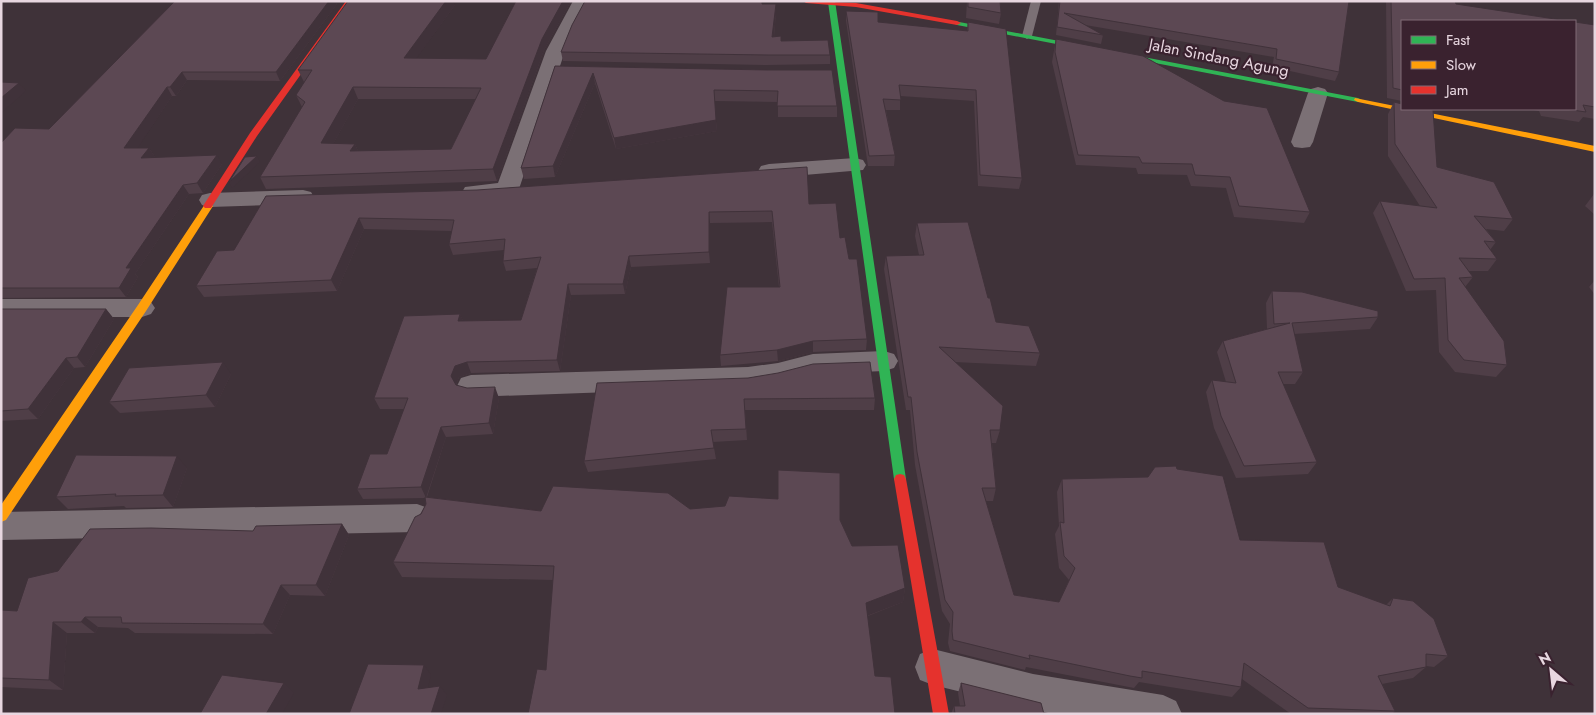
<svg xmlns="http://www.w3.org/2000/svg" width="1596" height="715" viewBox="0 0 1596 715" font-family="Jost,sans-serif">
<rect width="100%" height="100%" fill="#3f3239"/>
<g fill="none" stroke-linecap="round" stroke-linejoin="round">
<!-- lane -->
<path fill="#7b7075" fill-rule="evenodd" d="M 1031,1 L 1041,1 L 1032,36 L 1027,39 L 1022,36 Z"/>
<!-- street -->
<path fill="#7b7075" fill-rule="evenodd" d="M 573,1 L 590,1 L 565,51 L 519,189 L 516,194 C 501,198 480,201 465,197 L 462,192 L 465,187 L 498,183 L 546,51 Z
M 1318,87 L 1325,89 L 1328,93 L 1313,142 L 1310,147 L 1302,148 L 1294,147 L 1291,142 L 1308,93 L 1311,89 Z
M 855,158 L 863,160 L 866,165 L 863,170 L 769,178 L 761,176 L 758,171 L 761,166 L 769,164 Z
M 303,190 L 311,192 L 314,197 L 311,202 L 303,204 L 210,207 L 202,205 L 199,200 L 202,195 L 210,193 Z
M 1,299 L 142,299 L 151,302 L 155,308 L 151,314 L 142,317 L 1,317 Z
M 884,351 L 894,354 L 898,361 L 894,368 L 884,371 L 813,374 L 778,383 L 748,387 L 471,397 L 461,394 L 457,386 L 461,378 L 471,375 L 748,367 L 778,363 L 813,354 Z
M 417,504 L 428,508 L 433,518 L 428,528 L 417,532 L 1,540 L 1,512 Z
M 933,649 L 1033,674 L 1163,695 L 1176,701 L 1182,714 L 1052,714 L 933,685 L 920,680 L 915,667 L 920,654 Z"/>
<!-- fast -->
<path fill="#30b455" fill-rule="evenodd" d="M 835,1 L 906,479 L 904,483 L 900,484 L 896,483 L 894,479 L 828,2 Z
M 954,21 L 1358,98 L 1362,100 L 1358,102 L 957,25 L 953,23 Z"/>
<!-- slow -->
<path fill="#ff9f0a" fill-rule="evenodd" d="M 1355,98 L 1595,146 L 1595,152 L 1358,102 L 1354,100 Z
M 208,203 L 213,206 L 146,311 L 6,520 L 1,522 L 1,505 L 138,305 L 205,204 Z"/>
<!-- jam -->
<path fill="#e5322d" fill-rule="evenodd" d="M 346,1 L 353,1 L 257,136 L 211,208 L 205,208 L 203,206 L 250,133 Z
M 803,1 L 856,3 L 957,21 L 961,23 L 957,25 L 856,7 L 806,3 Z
M 900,474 L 904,475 L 906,479 L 949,714 L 933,714 L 894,479 L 896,475 Z"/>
</g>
<!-- wall -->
<path fill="#4f3e47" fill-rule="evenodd" d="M 175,1 L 335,1 L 337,4 L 280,81 L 187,80 L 176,96 L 172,96 L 137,148 L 149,148 L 155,157 L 154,158 L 222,164 L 203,193 L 189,194 L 135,274 L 138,277 L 126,297 L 1,298 L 1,143 L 49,129 Z
M 516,1 L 571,1 L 544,50 L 497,181 L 266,189 L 260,177 L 302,107 L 296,95 L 305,82 L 304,82 L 298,70 L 455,5 L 416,58 L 486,59 ZM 358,99 L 476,99 L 451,149 L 358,151 L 355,144 L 333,144 Z
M 967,1 L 1000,1 L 1001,13 L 999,24 L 966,18 Z
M 1059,1 L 1349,1 L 1339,72 L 1335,81 L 1272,67 L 1274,57 L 1085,25 L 1103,35 L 1101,44 L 1056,35 Z
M 1386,1 L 1455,1 L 1456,4 L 1402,21 L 1402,101 L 1387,98 Z
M 764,4 L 776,4 L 776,13 L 774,37 L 781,41 L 830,55 L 830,64 L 768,65 L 563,61 L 561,52 Z
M 846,11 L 878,22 L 967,31 L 968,22 L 1022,178 L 1019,189 L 978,186 L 974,101 L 900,96 L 900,110 L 886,110 L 895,155 L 894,166 L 868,166 L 846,21 Z
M 1595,25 L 1595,119 L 1583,117 L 1579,122 L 1541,116 L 1539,111 L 1528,109 L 1575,109 Z
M 1056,39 L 1310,212 L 1304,223 L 1234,217 L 1226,188 L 1191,186 L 1187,175 L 1138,174 L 1136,168 L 1076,165 L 1052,62 Z
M 555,66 L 768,70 L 837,106 L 837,117 L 778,117 L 778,102 L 714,101 L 717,131 L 616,149 L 595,83 L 555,177 L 524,179 L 521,168 Z
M 1394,102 L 1437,167 L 1513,219 L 1504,231 L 1486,229 L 1496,242 L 1490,250 L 1497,259 L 1488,271 L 1468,271 L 1473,277 L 1465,287 L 1507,365 L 1496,377 L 1455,372 L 1439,352 L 1436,290 L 1406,291 L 1373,213 L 1380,201 L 1420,206 L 1388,156 L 1388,114 Z
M 1594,194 L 1595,194 L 1595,215 L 1585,206 Z
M 266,196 L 809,204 L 840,238 L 849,259 L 867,339 L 866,350 L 813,352 L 778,361 L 721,366 L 720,355 L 779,287 L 772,222 L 710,223 L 710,263 L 631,267 L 625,294 L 571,295 L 560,371 L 471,373 L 459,377 L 456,385 L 499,398 L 493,434 L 446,437 L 427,497 L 541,511 L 690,509 L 840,520 L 852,546 L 905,588 L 903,602 L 868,616 L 546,670 L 553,580 L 402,577 L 393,562 L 426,504 L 425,498 L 363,499 L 357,489 L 387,454 L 404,409 L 380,409 L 374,398 L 460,314 L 463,321 L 521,320 L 537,268 L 506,271 L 503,261 L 504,250 L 453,255 L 449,244 L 452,231 L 364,229 L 337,291 L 204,297 L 196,286 L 234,250 Z
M 917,223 L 988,298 L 996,322 L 1040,353 L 1036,366 L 954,362 L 1000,430 L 996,443 L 992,443 L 996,488 L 993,501 L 986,501 L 1014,595 L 1059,602 L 1069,580 L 1059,568 L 1055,534 L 1059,526 L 1057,492 L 1062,479 L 1148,477 L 1177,469 L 1240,540 L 1338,587 L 1386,605 L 1393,598 L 1448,656 L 1434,667 L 1426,666 L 1426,667 L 1413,678 L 1382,684 L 1395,711 L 1392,714 L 1291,714 L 1242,679 L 1241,687 L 1232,697 L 1139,682 L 1134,688 L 1026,667 L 1025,670 L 950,651 L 948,643 L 950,624 L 942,611 L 915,465 L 910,410 L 906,410 L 884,269 L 886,256 L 919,255 L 915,236 Z
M 1595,280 L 1595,295 L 1589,287 Z
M 1272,291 L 1378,317 L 1370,329 L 1294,334 L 1303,372 L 1295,384 L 1283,384 L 1317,462 L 1308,474 L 1236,478 L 1214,428 L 1206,392 L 1212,380 L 1226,382 L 1217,352 L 1223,341 L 1267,329 L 1266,303 Z
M 1,309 L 106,309 L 114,319 L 85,367 L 74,368 L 38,419 L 1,421 Z
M 231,374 L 215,407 L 120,413 L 109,402 Z
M 748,378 L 875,398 L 874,410 L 745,410 L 747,440 L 713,442 L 716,459 L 588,472 L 584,461 Z
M 187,468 L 173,507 L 126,508 L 124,506 L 68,509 L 56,497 Z
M 342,524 L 349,535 L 325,596 L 290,595 L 273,634 L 135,633 L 128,628 L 98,627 L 95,633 L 67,633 L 63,690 L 1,687 L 1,610 L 17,611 L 253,531 Z
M 961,683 L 1044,714 L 951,714 L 954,706 L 960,706 L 958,693 Z"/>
<!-- shaded-wall -->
<path fill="#40323a" d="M 329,1 L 335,1 L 337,4 L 280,81 L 276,72 Z
M 446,1 L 453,1 L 455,5 L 408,70 L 404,58 Z
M 563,1 L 571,1 L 544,50 L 497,181 L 493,169 L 542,39 Z
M 776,4 L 776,13 L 773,46 L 772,37 Z
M 182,72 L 187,80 L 176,96 L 170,87 Z
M 593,73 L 595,83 L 555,177 L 553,166 Z
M 19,83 L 26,91 L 1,113 L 1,98 Z
M 167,87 L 172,96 L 131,158 L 124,148 Z
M 353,87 L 358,99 L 327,155 L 321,143 Z
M 716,120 L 717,131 L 616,149 L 614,138 Z
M 355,144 L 360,156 L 350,151 Z
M 149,148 L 155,157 L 146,167 L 141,158 Z
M 217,155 L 222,164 L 203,193 L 197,183 Z
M 257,156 L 260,162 L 232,188 L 229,182 Z
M 183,185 L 189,194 L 135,274 L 138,277 L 126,297 L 119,288 L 126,268 Z
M 709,212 L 710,223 L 710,263 L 709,252 Z
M 359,218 L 364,229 L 337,291 L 331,280 Z
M 629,256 L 631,267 L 625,294 L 623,284 Z
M 568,284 L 571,295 L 560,371 L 557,360 Z
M 106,309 L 114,319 L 85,367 L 77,357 Z
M 460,314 L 465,325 L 458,321 Z
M 813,341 L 813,352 L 778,361 L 777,350 Z
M 66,358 L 74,368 L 38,419 L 28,409 Z
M 223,362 L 231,374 L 215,407 L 206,395 Z
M 467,362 L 471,373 L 459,377 L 455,387 L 451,376 L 455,366 Z
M 495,387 L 499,398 L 493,434 L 489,423 Z
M 441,427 L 446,437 L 426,498 L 421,487 Z
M 177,456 L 187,468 L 173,507 L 163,495 Z
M 342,524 L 349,535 L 325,596 L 316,585 Z
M 281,585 L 290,595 L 273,634 L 263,624 Z
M 905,588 L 903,602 L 864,617 L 866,603 Z
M 85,617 L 98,627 L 95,633 L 81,622 Z
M 53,622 L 67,633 L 63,690 L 49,680 Z
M 424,665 L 431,675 L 425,699 L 418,689 Z
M 284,683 L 294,693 L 282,714 L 266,714 Z
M 440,686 L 447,695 L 441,714 L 431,714 Z"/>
<!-- building -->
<path fill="#5c4853" stroke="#40323a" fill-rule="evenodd" d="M 175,1 L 329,1 L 276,72 L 182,72 L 170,87 L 167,87 L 124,148 L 149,148 L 141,158 L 217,155 L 197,183 L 183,185 L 126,268 L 131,268 L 119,288 L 1,288 L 1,143 L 15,128 L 49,129 Z
M 348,1 L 446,1 L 404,58 L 486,59 L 516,1 L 563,1 L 542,39 L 493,169 L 260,177 L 305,102 L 296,95 L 312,70 L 298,70 ZM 353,87 L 481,88 L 451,149 L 350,151 L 355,144 L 321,143 Z
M 585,1 L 762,1 L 762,4 L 776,4 L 772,37 L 781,36 L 781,41 L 828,40 L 830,55 L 768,55 L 561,52 L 572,25 Z
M 968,1 L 1000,1 L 1001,13 L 968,7 Z
M 1060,1 L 1349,1 L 1339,72 L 1276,59 L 1277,49 L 1064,13 L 1103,35 L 1057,27 Z
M 1391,1 L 1455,1 L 1456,4 L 1568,21 L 1402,21 L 1402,90 L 1393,88 Z
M 846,11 L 878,12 L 878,22 L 968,31 L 968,22 L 1006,29 L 1022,178 L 980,175 L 976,90 L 899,85 L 901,100 L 883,99 L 895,155 L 869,156 Z
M 1575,22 L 1595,25 L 1595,107 L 1583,105 L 1586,112 L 1565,109 L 1575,109 Z
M 1056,39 L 1143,56 L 1224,101 L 1267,108 L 1310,212 L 1239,206 L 1230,177 L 1195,175 L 1192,164 L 1142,163 L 1139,157 L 1078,155 L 1055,52 Z
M 555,66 L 768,70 L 832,70 L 837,106 L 777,106 L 778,91 L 714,90 L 716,120 L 614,138 L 593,73 L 553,166 L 521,168 Z
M 1,82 L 19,83 L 1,98 Z
M 1394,102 L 1402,104 L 1402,109 L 1427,109 L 1433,110 L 1437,167 L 1494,182 L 1513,219 L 1474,216 L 1496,242 L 1484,241 L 1497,259 L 1459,258 L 1473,277 L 1459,278 L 1504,341 L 1507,365 L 1464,360 L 1448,340 L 1445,278 L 1414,279 L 1380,201 L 1437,208 L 1395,144 Z
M 257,156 L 229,182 L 245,157 Z
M 807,167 L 809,204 L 836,203 L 840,238 L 845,237 L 849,259 L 857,259 L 867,339 L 813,341 L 777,350 L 720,355 L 727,287 L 780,287 L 772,211 L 709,212 L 709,252 L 629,256 L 623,284 L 568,284 L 557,360 L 467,362 L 455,366 L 451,376 L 456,385 L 467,388 L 495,387 L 489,423 L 441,427 L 421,487 L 357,489 L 370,454 L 387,454 L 408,398 L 374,398 L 404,316 L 460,314 L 458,321 L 521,320 L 541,257 L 503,261 L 505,239 L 449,244 L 454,220 L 359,218 L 331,280 L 196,286 L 217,251 L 234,250 L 266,196 L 477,190 Z
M 968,222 L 988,298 L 990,298 L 996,322 L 1029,326 L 1040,353 L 939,347 L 1003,406 L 1000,430 L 990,430 L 996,488 L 982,488 L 1014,595 L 1059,602 L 1075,568 L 1064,556 L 1060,522 L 1064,523 L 1062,479 L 1148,477 L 1155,467 L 1176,466 L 1177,469 L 1223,476 L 1240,540 L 1324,542 L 1338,587 L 1390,606 L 1393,598 L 1413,601 L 1434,619 L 1448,656 L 1426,654 L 1426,667 L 1378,676 L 1395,711 L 1308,708 L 1244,663 L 1241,687 L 1142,671 L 1142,678 L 1130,676 L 1029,655 L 1030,659 L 953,640 L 952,631 L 953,612 L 945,600 L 917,452 L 911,397 L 908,397 L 886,256 L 924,255 L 917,223 Z
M 1272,291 L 1302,292 L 1378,311 L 1378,317 L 1292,323 L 1303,372 L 1278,372 L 1317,462 L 1244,466 L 1221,416 L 1212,380 L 1236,383 L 1223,341 L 1290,323 L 1274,324 Z
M 1,309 L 106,309 L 77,357 L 66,358 L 28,409 L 1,411 Z
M 223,362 L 206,395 L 109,402 L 129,368 Z
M 870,362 L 875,398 L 744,399 L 746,429 L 711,430 L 714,448 L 584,461 L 597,383 L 748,378 L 778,373 L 813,364 Z
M 76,455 L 177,456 L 163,495 L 115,496 L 116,494 L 56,497 Z
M 778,470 L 840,473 L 840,520 L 852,546 L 898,545 L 905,588 L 866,603 L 875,676 L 891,677 L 895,714 L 528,714 L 537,669 L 546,670 L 554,566 L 393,562 L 415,517 L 421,514 L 426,504 L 425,497 L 541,511 L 553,486 L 668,493 L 690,509 L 725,506 L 729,496 L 778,499 Z
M 342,524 L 316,585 L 281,585 L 263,624 L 122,623 L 121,617 L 85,617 L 81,622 L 53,622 L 49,680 L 1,678 L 1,610 L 17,611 L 28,578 L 58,571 L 90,529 L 151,528 L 253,531 L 256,526 Z
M 368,664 L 424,665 L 418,689 L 440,686 L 431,714 L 349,714 Z
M 222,675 L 284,683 L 266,714 L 200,714 Z
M 961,683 L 1041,703 L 1044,714 L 955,714 L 954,706 L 965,706 Z"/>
<g text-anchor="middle" stroke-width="4.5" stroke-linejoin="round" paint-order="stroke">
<!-- far-street labels -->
<g font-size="16" fill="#e8d7e0" stroke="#3a222f">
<text transform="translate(1219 57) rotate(11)" y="6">Jalan Sindang Agung</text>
</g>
</g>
<!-- border -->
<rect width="1596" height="715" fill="none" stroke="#e8d7e0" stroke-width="5"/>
<!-- legend -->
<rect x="1401" y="20" width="175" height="90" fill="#3a222f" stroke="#806a76"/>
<rect x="1411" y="36" width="25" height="8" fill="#30b455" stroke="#806a76"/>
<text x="1446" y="45" font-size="15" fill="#e8d7e0">Fast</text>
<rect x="1411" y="61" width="25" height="8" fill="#ff9f0a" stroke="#806a76"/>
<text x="1446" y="70" font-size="15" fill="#e8d7e0">Slow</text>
<rect x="1411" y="86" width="25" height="8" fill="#e5322d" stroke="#806a76"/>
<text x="1446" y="95" font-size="15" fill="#e8d7e0">Jam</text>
<!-- north arrow -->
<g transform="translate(1551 670) rotate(332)" stroke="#3a222f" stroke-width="4" paint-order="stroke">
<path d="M0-4L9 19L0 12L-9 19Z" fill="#e8d7e0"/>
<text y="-8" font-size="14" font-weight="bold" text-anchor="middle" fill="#e8d7e0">N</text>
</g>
</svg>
